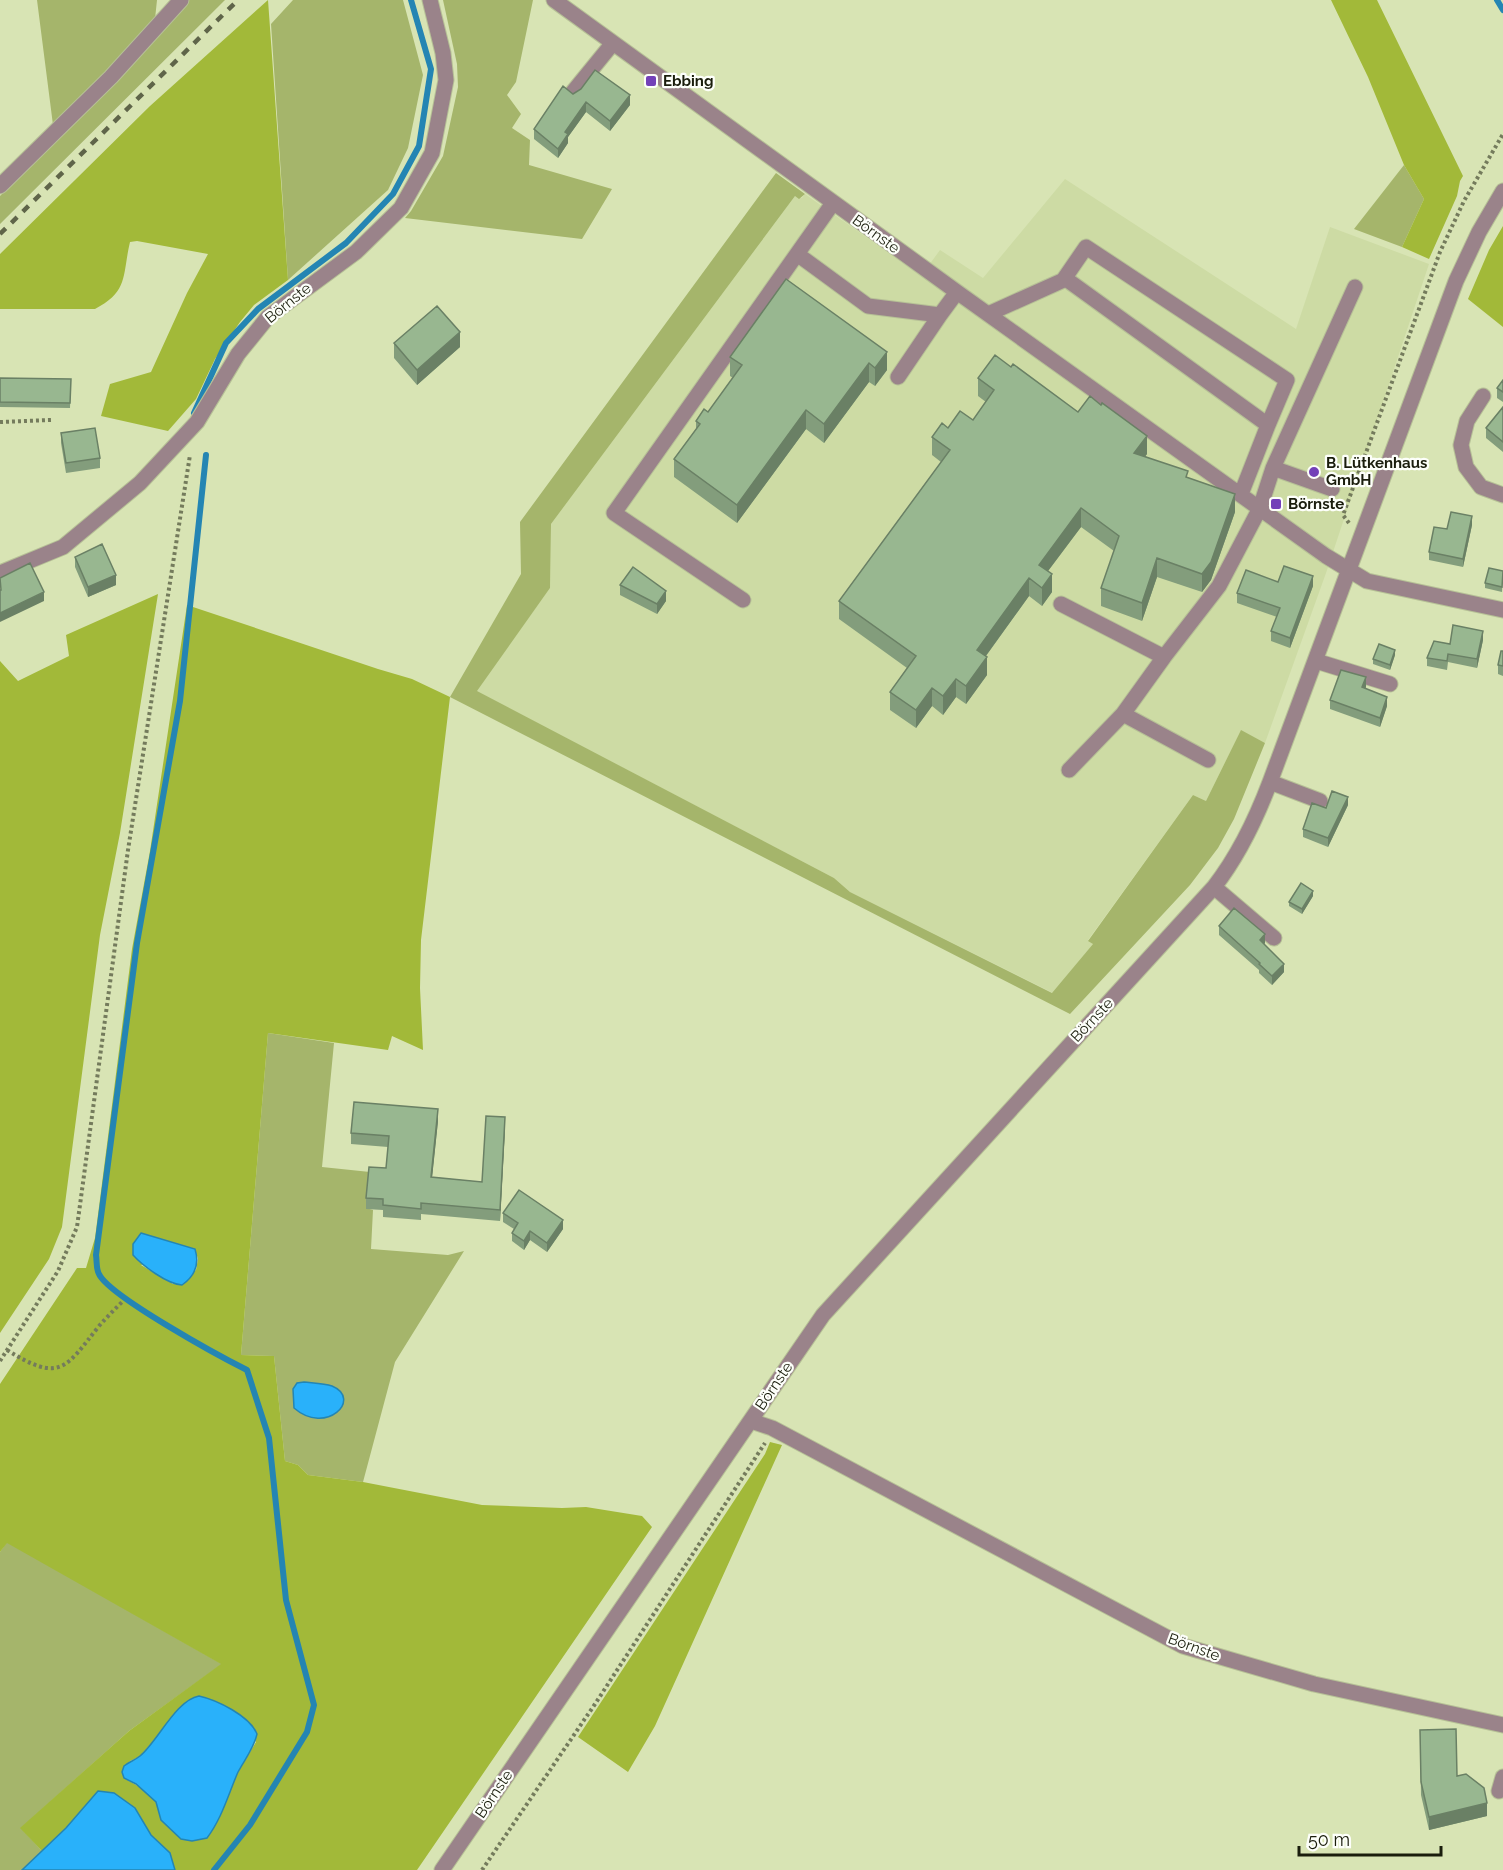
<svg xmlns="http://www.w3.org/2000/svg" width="1503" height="1870" viewBox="0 0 1503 1870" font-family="Raleway,sans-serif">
<rect width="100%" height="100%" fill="#d8e4b4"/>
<!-- built -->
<path fill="#cddba4" d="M 1065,179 L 1296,329 L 1330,227 L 1429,264 L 1326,573 L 1265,743 L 1241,731 L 1206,801 L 1193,795 L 1088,940 L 1093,944 L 1053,993 L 850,892 L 834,878 L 476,691 L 550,588 L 551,524 L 795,196 L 802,198 L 805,194 L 921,276 L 940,250 L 983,278 Z"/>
<!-- green -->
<path fill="#a5b56b" d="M 37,0 L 157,0 L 155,19 L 108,72 L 53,125 Z
M 188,0 L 225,0 L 0,224 L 0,196 L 135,58 Z
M 293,0 L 403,0 L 423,75 L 408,148 L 388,190 L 288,280 L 271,24 Z
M 443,0 L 533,0 L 516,82 L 507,95 L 521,114 L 512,128 L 530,140 L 529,165 L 612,189 L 582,239 L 405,218 L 411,211 L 443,156 L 458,87 L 457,64 Z
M 1404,165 L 1424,199 L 1402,247 L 1354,229 Z
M 776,173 L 805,194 L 799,199 L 795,196 L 551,524 L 550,588 L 477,691 L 834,878 L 850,892 L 1052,993 L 1093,944 L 1088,941 L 1193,795 L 1206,801 L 1241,730 L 1265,743 L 1234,819 L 1218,848 L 1190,885 L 1070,1014 L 450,697 L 521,574 L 520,522 Z
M 268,1033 L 334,1043 L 322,1167 L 370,1172 L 366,1208 L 373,1210 L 371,1249 L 448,1255 L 464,1251 L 395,1362 L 363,1482 L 308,1475 L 298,1465 L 285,1461 L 274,1356 L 241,1355 Z
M 7,1542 L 222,1664 L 129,1731 L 21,1828 L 42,1851 L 22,1870 L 0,1870 L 0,1552 Z"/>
<!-- forest -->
<path fill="#a2b939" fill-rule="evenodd" d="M 268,0 L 288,280 L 254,305 L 240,322 L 215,359 L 196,399 L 168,431 L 101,416 L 110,384 L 151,372 L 187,293 L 208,254 L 137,241 L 130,242 C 122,276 129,291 95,309 L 0,309 L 0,254 L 150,106 Z
M 1331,0 L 1377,0 L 1463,176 L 1460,181 L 1457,196 L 1429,259 L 1402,247 L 1424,199 L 1404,165 L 1368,77 Z
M 1503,226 L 1503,327 L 1468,299 L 1489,250 Z
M 158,594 L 120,833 L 100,935 L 62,1227 L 49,1259 L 0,1333 L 0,661 L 18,681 L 69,656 L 66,635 Z
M 187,605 L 378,669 L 412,679 L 450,697 L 421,940 L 420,988 L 423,1050 L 392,1036 L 388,1050 L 268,1033 L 241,1355 L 274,1356 L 285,1461 L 298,1465 L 308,1475 L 363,1482 L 482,1505 L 562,1508 L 586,1507 L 642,1516 L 652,1527 L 417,1870 L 175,1870 L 170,1853 L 151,1835 L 135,1808 L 66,1828 L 42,1851 L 20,1828 L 129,1731 L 221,1664 L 7,1543 L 0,1552 L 0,1384 L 77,1268 L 86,1268 L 95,1238 L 132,949 L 150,851 ZM 195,1249 L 198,1259 L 196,1270 L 173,1284 L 141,1265 ZM 199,1696 L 223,1705 L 256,1742 L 238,1772 L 168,1825 C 157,1817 162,1810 155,1801 C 147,1791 135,1784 124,1778 L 130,1761 L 139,1757 L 160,1734 Z
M 770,1442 L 782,1445 L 655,1726 L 628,1772 L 578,1737 L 765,1454 Z"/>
<!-- water -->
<path fill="#29b1fa" stroke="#2485b3" stroke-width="1.5" d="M 141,1233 L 195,1249 C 200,1265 195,1276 182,1285 C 167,1284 143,1266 133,1255 L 133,1244 Z
M 304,1382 C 313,1383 324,1383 332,1386 C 363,1399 326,1436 294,1408 L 293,1389 L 297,1383 Z
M 199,1696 C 217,1700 250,1716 257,1734 C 254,1748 245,1759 238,1772 C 228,1795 222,1818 207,1838 L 192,1841 L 181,1839 L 161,1820 L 156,1802 L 136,1784 L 124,1778 L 122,1772 L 124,1766 C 129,1762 135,1760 140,1756 C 158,1741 176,1700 199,1696 Z
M 98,1791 L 114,1793 L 135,1808 L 151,1835 L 170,1853 L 175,1870 L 22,1870 L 66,1828 Z"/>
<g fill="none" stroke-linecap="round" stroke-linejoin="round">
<!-- stream -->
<path stroke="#2485b3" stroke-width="6" d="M 1497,0 L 1503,10
M 194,413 L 226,343 L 258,309 L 346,243 L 393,194 L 419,146 L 431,69 L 411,0
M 206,455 L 180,701 L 137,943 L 96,1255 C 97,1261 96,1269 99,1274 C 109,1296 221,1357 247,1370 L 269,1438 L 286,1600 L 314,1705 L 307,1732 L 250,1825 L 214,1870"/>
<defs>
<path id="minor" d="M 554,0 L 957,292 L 1326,556 L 1367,581 L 1503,610
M 573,92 L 613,43
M 0,186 L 111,77 L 181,0
M 797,254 L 868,306 L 940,315 L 957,292
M 1064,279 L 1086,247 L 1287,380 L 1268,425
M 988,314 L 1066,279 L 1268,425 L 1241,494
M 898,377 L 940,315
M 1483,396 L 1467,421 L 1461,445 L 1466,467 L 1481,487 L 1503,495
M 1273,468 L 1332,489
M 0,573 L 63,547 L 140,483 L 197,422 L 238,354 L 268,317 L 356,252 L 401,208 L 432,153 L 446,80 L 443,53 L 430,0
M 743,600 L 614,513 L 833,203
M 1061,604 L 1164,657 L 1219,586 L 1260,508 L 1273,468 L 1355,287
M 1316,661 L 1390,684
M 1123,714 L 1208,760
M 1069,770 L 1123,714 L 1164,657
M 1270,782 L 1320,801
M 1214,887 L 1274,938
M 751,1421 L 772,1428 L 1183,1646 L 1314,1684 L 1503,1725
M 1499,1791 L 1503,1777
M 442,1870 L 823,1315 L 1214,887 C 1239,855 1256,819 1270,782 L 1456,281 L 1479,232 L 1503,191"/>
</defs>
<!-- minor casing -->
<use href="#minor" stroke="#b6c096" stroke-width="17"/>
<!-- path -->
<path stroke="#747b5c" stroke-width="4" stroke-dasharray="3 3" stroke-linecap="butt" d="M 0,422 L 51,420
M 1349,523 L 1343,515 L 1440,252 L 1464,201 L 1503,134
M 7,1350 C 60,1383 65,1369 99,1326 C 106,1318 114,1310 122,1302
M 0,1361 L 58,1271 L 77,1227 L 128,850 L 190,455
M 482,1870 L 595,1704 L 765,1443"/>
<!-- minor -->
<use href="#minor" stroke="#9a838a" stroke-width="15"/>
<!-- rail -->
<path stroke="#5f6549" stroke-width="4.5" stroke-dasharray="8 8" stroke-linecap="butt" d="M 0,234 L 238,0"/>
</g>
<!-- wall -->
<path fill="#839d7c" d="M 573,94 L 630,105 L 610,131 L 586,112 L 568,137 L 568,143 L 558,158 L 534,139 L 534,129 Z
M 786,279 L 887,370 L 875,386 L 869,382 L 824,443 L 806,429 L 737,523 L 674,477 L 674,459 L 696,429 L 696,421 L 708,412 L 733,378 L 730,376 L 730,357 Z
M 394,343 L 460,347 L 417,385 L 394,358 Z
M 0,378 L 71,379 L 70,408 L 0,407 Z
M 978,378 L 1078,412 L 1147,454 L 1145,456 L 1188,478 L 1235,512 L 1211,580 L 1202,592 L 1157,577 L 1142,621 L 1101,606 L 1101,588 L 1114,551 L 1081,527 L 1048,571 L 1052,592 L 1042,606 L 1029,596 L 986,656 L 987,675 L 966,704 L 956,697 L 943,715 L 932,706 L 916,728 L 890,710 L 890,692 L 907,668 L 839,619 L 839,601 L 941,462 L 932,455 L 932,437 L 948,428 L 973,420 L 986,402 L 978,396 Z
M 1503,380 L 1503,402 L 1497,398 L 1497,388 Z
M 1503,407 L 1503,452 L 1486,438 L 1486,428 Z
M 61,433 L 100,458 L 100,468 L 66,473 L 61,443 Z
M 1472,525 L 1463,567 L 1429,560 L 1429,552 L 1447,529 Z
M 75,557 L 116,585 L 88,597 L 75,567 Z
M 1503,571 L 1502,592 L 1485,588 L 1485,583 Z
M 1278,582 L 1313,586 L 1290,648 L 1271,641 L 1271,631 L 1277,617 L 1237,603 L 1237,593 Z
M 620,585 L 666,601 L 657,614 L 620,595 Z
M 1483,640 L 1477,668 L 1448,662 L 1447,670 L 1427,666 L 1427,658 L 1450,644 Z
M 1503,651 L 1503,676 L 1498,674 L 1498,665 Z
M 1395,655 L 1390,670 L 1373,664 L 1373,659 Z
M 1366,687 L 1365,689 L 1387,706 L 1380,727 L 1330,709 L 1330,700 Z
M 1348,805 L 1328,847 L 1303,837 L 1303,829 L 1326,808 Z
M 1313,896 L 1302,914 L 1289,906 L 1289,902 Z
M 1219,926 L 1265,943 L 1264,944 L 1284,972 L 1272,985 L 1259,973 L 1259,970 L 1219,935 Z
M 438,1121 L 432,1177 L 482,1182 L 505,1128 L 500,1221 L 421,1214 L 421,1220 L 383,1217 L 383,1210 L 366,1209 L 366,1198 L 386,1168 L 388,1147 L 351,1144 L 351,1133 Z
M 503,1213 L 563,1229 L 547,1252 L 530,1240 L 524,1250 L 512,1241 L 512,1233 L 514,1229 L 503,1222 Z
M 1420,1730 L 1457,1776 L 1487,1816 L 1429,1830 L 1421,1795 Z"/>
<!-- shaded-wall -->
<path fill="#6a8065" d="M 630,95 L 630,105 L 610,131 L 610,121 Z
M 586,102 L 586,112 L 568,137 L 568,143 L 558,158 L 558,149 L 565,132 Z
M 460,332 L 460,347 L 417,385 L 417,370 Z
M 887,352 L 887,370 L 875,386 L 875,368 Z
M 869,363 L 869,382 L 824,443 L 824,424 Z
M 806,410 L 806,429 L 737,523 L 737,505 Z
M 1147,436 L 1147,454 L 1134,471 L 1134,453 Z
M 1235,494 L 1235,512 L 1211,580 L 1202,592 L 1202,574 Z
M 1081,508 L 1081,527 L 1039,583 L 1039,565 Z
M 1472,516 L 1472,525 L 1463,567 L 1463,559 Z
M 1157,558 L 1157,577 L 1142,621 L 1142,603 Z
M 1052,574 L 1052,592 L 1042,606 L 1042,588 Z
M 116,575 L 116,585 L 88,597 L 88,587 Z
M 1313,576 L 1313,586 L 1290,648 L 1290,638 Z
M 1029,578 L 1029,596 L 977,668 L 977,650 Z
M 666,591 L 666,601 L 657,614 L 657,604 Z
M 44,592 L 44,601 L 0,622 L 0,613 Z
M 1483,631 L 1483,640 L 1477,668 L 1477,659 Z
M 1395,650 L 1395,655 L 1390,670 L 1390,665 Z
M 987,657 L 987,675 L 966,704 L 966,686 Z
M 1366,677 L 1366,687 L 1362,697 L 1362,687 Z
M 956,679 L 956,697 L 943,715 L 943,696 Z
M 932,688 L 932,706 L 916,728 L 916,710 Z
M 1387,697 L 1387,706 L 1380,727 L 1380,718 Z
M 1348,797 L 1348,805 L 1328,847 L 1328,838 Z
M 1313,891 L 1313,896 L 1302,914 L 1302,909 Z
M 1265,934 L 1265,943 L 1260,949 L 1260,940 Z
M 1284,964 L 1284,972 L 1272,985 L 1272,976 Z
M 438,1109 L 438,1121 L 431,1188 L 431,1177 Z
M 505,1117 L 505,1128 L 500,1221 L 500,1210 Z
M 563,1220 L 563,1229 L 547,1252 L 547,1243 Z
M 530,1231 L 530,1240 L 524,1250 L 524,1241 Z
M 1487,1803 L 1487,1816 L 1429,1830 L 1429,1817 Z"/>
<!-- building -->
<path fill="#98b790" stroke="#6a8065" stroke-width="1.5" d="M 595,70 L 630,95 L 610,121 L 586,102 L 565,132 L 568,134 L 558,149 L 534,129 L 563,86 L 573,94 L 581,89 Z
M 786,279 L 887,352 L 875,368 L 869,363 L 824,424 L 806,410 L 737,505 L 674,459 L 700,424 L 696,421 L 704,409 L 708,412 L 742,365 L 730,357 Z
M 437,306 L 460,332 L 417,370 L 394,343 Z
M 995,355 L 1011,367 L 1013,364 L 1078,412 L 1090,396 L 1101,405 L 1102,403 L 1147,436 L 1134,453 L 1188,471 L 1186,477 L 1235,494 L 1211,562 L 1202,574 L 1157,558 L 1142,603 L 1101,588 L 1119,536 L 1081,508 L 1039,565 L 1052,574 L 1042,588 L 1029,578 L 977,650 L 987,657 L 966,686 L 956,679 L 943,696 L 932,688 L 916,710 L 890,692 L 916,656 L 839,601 L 950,450 L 932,437 L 942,423 L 948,428 L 960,411 L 973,420 L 994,390 L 978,378 Z
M 0,378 L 71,379 L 70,403 L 0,402 Z
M 1503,380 L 1503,392 L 1497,388 Z
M 1503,407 L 1503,442 L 1486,428 Z
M 95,428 L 100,458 L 66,463 L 61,433 Z
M 1451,512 L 1472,516 L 1463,559 L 1429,552 L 1434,527 L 1447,529 Z
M 102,544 L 116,575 L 88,587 L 75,557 Z
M 30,563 L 44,592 L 0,613 L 0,590 L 1,590 L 0,578 Z
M 1284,566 L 1313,576 L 1290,638 L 1271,631 L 1280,608 L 1237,593 L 1246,570 L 1278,582 Z
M 633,567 L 666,591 L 657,604 L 620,585 Z
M 1489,568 L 1503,571 L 1502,587 L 1485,583 Z
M 1453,625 L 1483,631 L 1477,659 L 1448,654 L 1447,661 L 1427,658 L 1434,641 L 1450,644 Z
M 1379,644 L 1395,650 L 1390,665 L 1373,659 Z
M 1501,651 L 1503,651 L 1503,666 L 1498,665 Z
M 1341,670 L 1366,677 L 1362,687 L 1387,697 L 1380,718 L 1330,700 Z
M 1332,791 L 1348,797 L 1328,838 L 1303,829 L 1312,803 L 1326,808 Z
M 1301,883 L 1313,891 L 1302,909 L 1289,902 Z
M 1234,908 L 1265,934 L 1260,940 L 1284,964 L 1272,976 L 1259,964 L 1260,963 L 1219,926 Z
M 354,1102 L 438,1109 L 431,1177 L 482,1182 L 486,1116 L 505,1117 L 500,1210 L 421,1203 L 421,1209 L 383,1205 L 383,1199 L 366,1198 L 369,1167 L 386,1168 L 389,1136 L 351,1133 Z
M 519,1190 L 563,1220 L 547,1243 L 530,1231 L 524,1241 L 512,1233 L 518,1223 L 503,1213 Z
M 1456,1729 L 1457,1776 L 1466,1774 L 1484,1788 L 1487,1803 L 1429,1817 L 1421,1782 L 1420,1730 Z"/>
<!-- markers -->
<g fill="#7341b8" stroke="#fdfffa" stroke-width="2">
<rect x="645" y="75" width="12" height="12" rx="3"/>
<circle cx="1314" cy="472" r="6"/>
<rect x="1270" y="498" width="12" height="12" rx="3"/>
</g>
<g text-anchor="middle" stroke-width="4.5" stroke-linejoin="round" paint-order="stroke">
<!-- poi labels -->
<g font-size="15" font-weight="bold" fill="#1a1d0c" stroke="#fdfffa" text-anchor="start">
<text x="663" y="86">Ebbing</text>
<text x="1326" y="468">B. Lütkenhaus<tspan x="1326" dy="17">GmbH</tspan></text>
<text x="1288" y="509">Börnste</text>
</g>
<!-- street labels -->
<g font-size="15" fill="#1a1d0c" stroke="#fdfffa">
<text transform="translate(876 234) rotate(36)" y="5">Börnste</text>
<text transform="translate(288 303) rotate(-39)" y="5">Börnste</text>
<text transform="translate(1092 1020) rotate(-47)" y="5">Börnste</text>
<text transform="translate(774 1386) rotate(-56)" y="5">Börnste</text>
<text transform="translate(1194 1647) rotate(20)" y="5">Börnste</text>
<text transform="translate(494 1794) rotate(-56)" y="5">Börnste</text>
</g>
</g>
<!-- scale -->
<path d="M1299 1846v9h142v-9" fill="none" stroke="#1a1d0c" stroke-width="3"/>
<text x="1308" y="1846" font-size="18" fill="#1a1d0c" stroke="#fdfffa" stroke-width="4.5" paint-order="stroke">50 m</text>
</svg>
